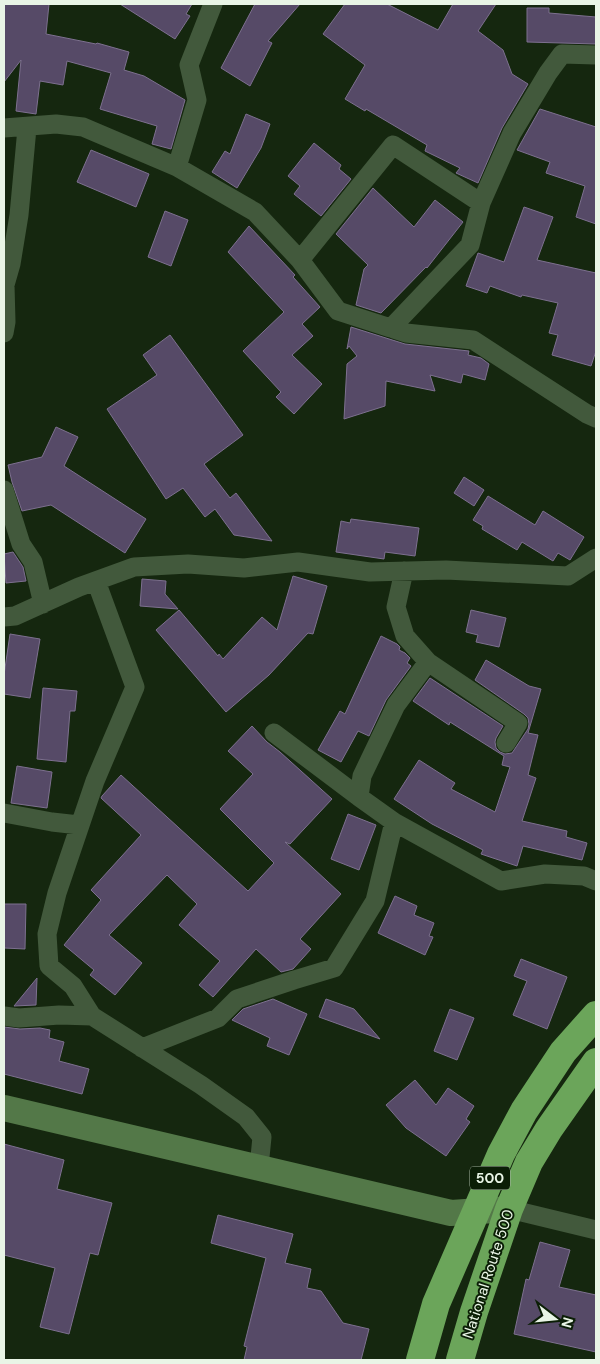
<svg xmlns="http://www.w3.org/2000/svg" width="600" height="1364" viewBox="0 0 600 1364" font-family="'DM Sans',sans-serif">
<rect width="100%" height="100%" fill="#15270f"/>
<!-- building -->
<path fill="#564a67" stroke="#7d708f" d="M 4,4 L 49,4 L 46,34 L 96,44 L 97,43 L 129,52 L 124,70 L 144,76 L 185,100 L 171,149 L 152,144 L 157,126 L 100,109 L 111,73 L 67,61 L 63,85 L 40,81 L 36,114 L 16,111 L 21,60 L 4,82 Z
M 120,4 L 192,4 L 186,14 L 190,16 L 175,39 Z
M 255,4 L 300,4 L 268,41 L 272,43 L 250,86 L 221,68 Z
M 345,4 L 387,4 L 438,30 L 453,4 L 496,4 L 478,31 L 503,50 L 512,74 L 528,84 L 502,128 L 478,183 L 456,173 L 460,168 L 425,151 L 427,145 L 366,109 L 365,111 L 345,99 L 365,65 L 323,34 Z
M 527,8 L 549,8 L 549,13 L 596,17 L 596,44 L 527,42 Z
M 540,109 L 596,127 L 596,224 L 576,217 L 585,186 L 546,173 L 550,162 L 517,150 Z
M 246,114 L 270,124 L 261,148 L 237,188 L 212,172 L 225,151 L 230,154 Z
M 314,143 L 341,165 L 339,169 L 351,179 L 321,216 L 294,194 L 300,186 L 288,176 Z
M 91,150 L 149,174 L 136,207 L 77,182 Z
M 373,188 L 414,227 L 435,200 L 463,222 L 427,268 L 426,267 L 381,313 L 356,305 L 364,269 L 368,265 L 336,234 Z
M 524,207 L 553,217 L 537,260 L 596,273 L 596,351 L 591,366 L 552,355 L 558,335 L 549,333 L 558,303 L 522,295 L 521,297 L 490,286 L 487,293 L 466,286 L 478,253 L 504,262 Z
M 165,211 L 188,220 L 171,266 L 148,257 Z
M 249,226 L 295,275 L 293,277 L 320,307 L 302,324 L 313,336 L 292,355 L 322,384 L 294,414 L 276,397 L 281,392 L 243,351 L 284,312 L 228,252 Z
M 351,327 L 405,344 L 469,351 L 468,355 L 481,358 L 489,364 L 485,380 L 463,374 L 461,383 L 430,375 L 435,391 L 386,381 L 385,406 L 344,419 L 347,364 L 357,356 L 349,346 L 347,349 Z
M 170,335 L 243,435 L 204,464 L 230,498 L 236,493 L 272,541 L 234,535 L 215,509 L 205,517 L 183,488 L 166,499 L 107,409 L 157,375 L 143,355 Z
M 56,427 L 78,437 L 64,466 L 146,519 L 125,553 L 51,505 L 22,511 L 12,482 L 8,465 L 42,457 Z
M 464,477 L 484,490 L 474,506 L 454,493 Z
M 488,496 L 535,525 L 543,511 L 584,537 L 570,560 L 558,553 L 553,561 L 522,542 L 517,550 L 482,529 L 483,526 L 473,520 Z
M 351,519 L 419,528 L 415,556 L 385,552 L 384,559 L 336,552 L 341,521 L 350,523 Z
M 13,552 L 23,567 L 26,581 L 6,583 L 4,554 Z
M 293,576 L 327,586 L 313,634 L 308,633 L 269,675 L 226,712 L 156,630 L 179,610 L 218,656 L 219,654 L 223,659 L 262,617 L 277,630 Z
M 142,579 L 166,581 L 165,594 L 178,609 L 140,606 Z
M 471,610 L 506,618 L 499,647 L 476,642 L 478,635 L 466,632 Z
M 10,634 L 40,639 L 30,698 L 4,694 L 4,675 Z
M 381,636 L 397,644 L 400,647 L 399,650 L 405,653 L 410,658 L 407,663 L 411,666 L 386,700 L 369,736 L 358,731 L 341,762 L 318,750 L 340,711 L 345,714 Z
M 486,660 L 529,686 L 541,689 L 528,733 L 538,735 L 528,775 L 536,778 L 522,821 L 567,831 L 566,837 L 587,843 L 582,860 L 523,846 L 517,866 L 481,854 L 483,850 L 432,824 L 394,799 L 419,760 L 455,783 L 451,789 L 495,812 L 510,767 L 502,765 L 504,756 L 450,722 L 449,725 L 413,701 L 430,678 L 503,726 L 496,738 L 495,742 L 496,748 L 500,752 L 505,754 L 512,753 L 528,729 L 529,724 L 528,718 L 524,714 L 475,680 Z
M 43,688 L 77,691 L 75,711 L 70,711 L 66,762 L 37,759 Z
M 252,726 L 267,742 L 280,752 L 332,799 L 290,844 L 285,842 L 341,894 L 300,939 L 311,949 L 293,969 L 281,972 L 256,949 L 213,997 L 199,985 L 220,961 L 179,925 L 197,904 L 167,875 L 109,935 L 142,963 L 115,995 L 90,975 L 94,970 L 64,945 L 101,900 L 91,890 L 141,835 L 101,798 L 102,796 L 121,775 L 248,891 L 274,863 L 220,809 L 253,774 L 228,751 Z
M 17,766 L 52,772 L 47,808 L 11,803 Z
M 348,814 L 376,825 L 359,870 L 331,859 Z
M 395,896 L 417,906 L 414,915 L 434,923 L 429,936 L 433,937 L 425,955 L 378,933 Z
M 4,904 L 26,904 L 25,949 L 4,948 Z
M 521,959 L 567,977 L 547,1029 L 513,1015 L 527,981 L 514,976 Z
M 37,978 L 36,1005 L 14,1006 Z
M 273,999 L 307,1014 L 289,1055 L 267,1046 L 270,1038 L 232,1020 L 243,1009 Z
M 326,999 L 354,1009 L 380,1039 L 319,1017 Z
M 450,1009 L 474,1018 L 457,1060 L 434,1051 Z
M 4,1027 L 20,1029 L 40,1028 L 50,1030 L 49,1038 L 64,1042 L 59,1061 L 89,1069 L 82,1094 L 4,1074 Z
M 415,1080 L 436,1105 L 448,1088 L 474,1106 L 466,1119 L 470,1122 L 446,1156 L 406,1128 L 386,1105 Z
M 4,1144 L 64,1160 L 57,1189 L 112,1203 L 98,1255 L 90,1253 L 69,1334 L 40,1327 L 55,1268 L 4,1255 Z
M 218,1215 L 293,1234 L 285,1263 L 311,1269 L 307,1288 L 321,1291 L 343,1323 L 369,1329 L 361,1360 L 244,1360 L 247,1347 L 244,1346 L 266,1258 L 211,1243 Z
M 540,1242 L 570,1250 L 559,1287 L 596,1295 L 596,1352 L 514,1334 L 526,1279 L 529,1280 Z"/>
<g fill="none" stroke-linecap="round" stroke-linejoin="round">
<!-- street -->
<path stroke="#42593c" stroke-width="19" d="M 4,128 L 56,124 L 83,127 L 177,167 L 255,212 L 300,260 L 338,311 L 406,333 L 473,340 L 587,414 L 596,418
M 177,167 L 197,100 L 189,65 L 213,4
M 300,260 L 393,145 L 481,203
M 391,328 L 470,245 L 481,203 L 512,133 L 548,73 L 562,54 L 596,55
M 4,333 L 6,322 L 5,285 L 11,264 L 19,215 L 27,128
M 4,490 L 21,544 L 33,562 L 43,604
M 404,571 L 396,607 L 405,636 L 428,662 L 396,705 L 362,776 L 359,797 L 394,822 L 501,881 L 545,874 L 584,876 L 596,881
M 96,581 L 135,687 L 95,781 L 57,893 L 47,934 L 49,966 L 73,986 L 92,1016 L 201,1085 L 246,1117 L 262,1137 L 259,1167
M 4,617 L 15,616 L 79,587 L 134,567 L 188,564 L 244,568 L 298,562 L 370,572 L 446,570 L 568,576 L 596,558
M 428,662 L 518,723 L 506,743
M 274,733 L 359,797
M 4,813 L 52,822 L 79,825
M 4,1016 L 19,1018 L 59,1015 L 92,1016
M 142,1048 L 218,1018 L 237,999 L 294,980 L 334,968 L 375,901 L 394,822
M 509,1209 L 596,1230"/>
<!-- secondary -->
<path stroke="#537848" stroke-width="26" d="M 4,1108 L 451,1213 L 509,1209"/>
<!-- highway -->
<path stroke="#6ba55a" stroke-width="28" d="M 420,1360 L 436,1304 L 501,1154 L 524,1111 L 563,1052 L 596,1015
M 460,1360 L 474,1312 L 509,1209 L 529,1162 L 549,1129 L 596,1062"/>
</g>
<g text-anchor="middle" stroke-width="4" stroke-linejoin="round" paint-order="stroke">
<!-- shield labels -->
<rect fill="#0b1e06" stroke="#a6b4a3" stroke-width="1" x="470" y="1166.5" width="40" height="23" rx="4"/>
<g font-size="14" font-weight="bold" fill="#e9f5e6">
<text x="490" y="1183">500</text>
</g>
<!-- street labels -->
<g font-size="15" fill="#e9f5e6" stroke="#0b1e06">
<text transform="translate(488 1274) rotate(-72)" y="5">National Route 500</text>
</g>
</g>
<!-- border -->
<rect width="600" height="1364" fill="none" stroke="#e9f5e6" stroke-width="10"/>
<!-- north arrow -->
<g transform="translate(555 1319) rotate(106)" stroke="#0b1e06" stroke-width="4" paint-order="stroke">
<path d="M0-4L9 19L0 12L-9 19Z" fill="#e9f5e6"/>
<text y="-8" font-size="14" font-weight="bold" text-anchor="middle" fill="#e9f5e6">N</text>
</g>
</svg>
